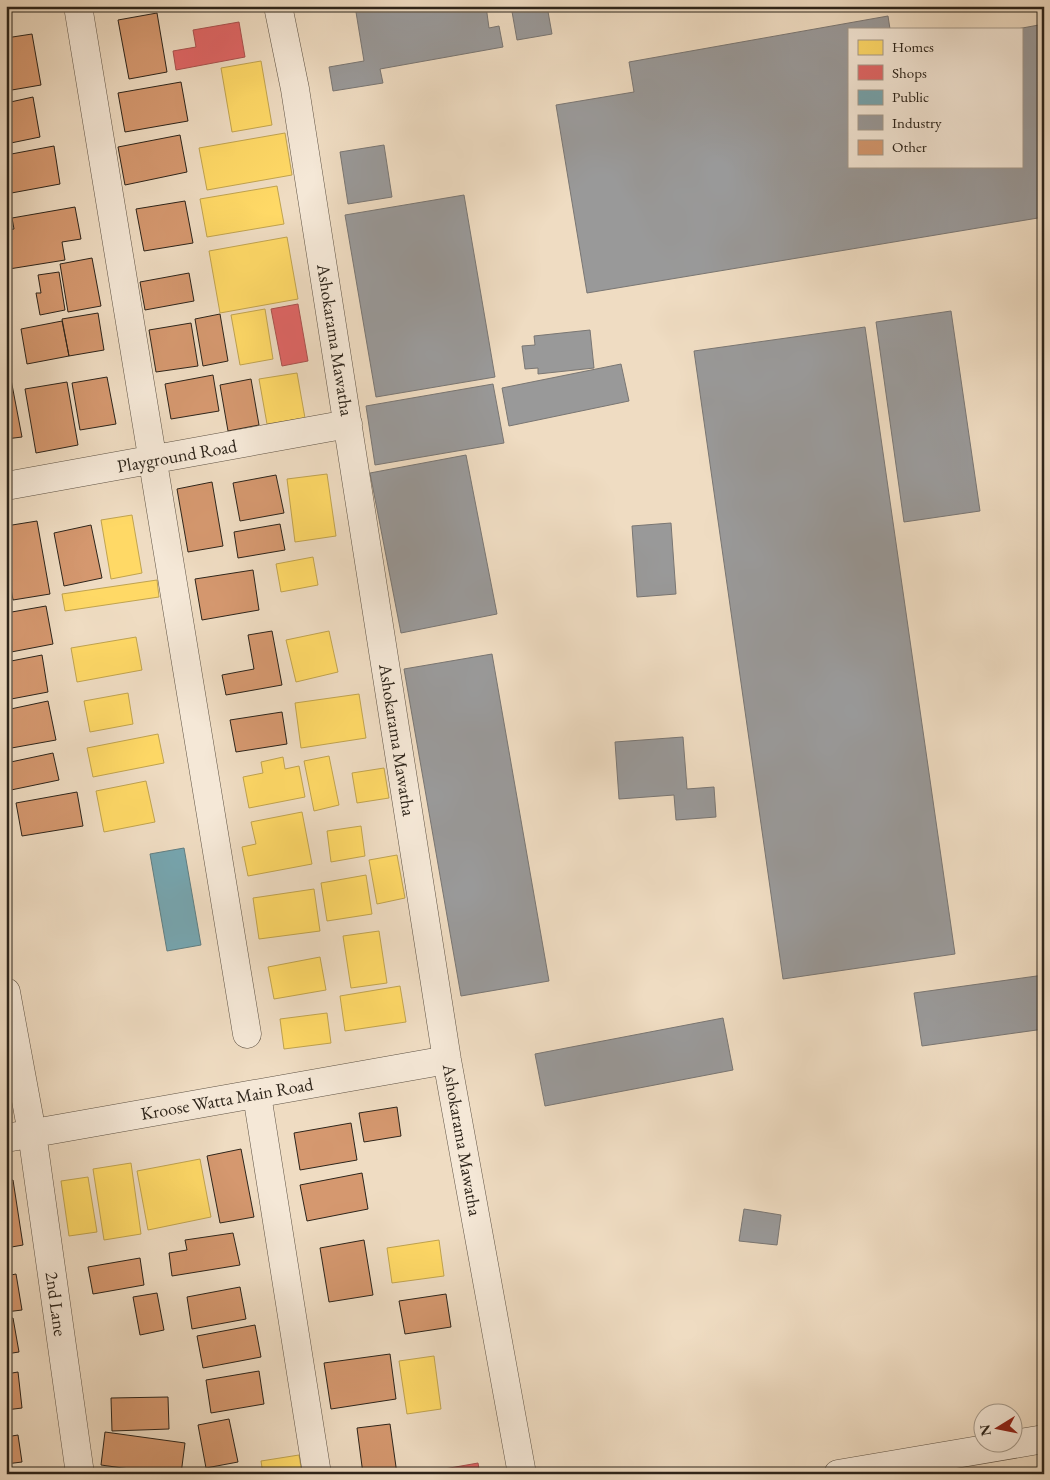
<svg xmlns="http://www.w3.org/2000/svg" width="1050" height="1480" viewBox="0 0 1050 1480" font-family="'EB Garamond',serif">
<rect width="100%" height="100%" fill="#efdcc2"/>
<filter id="stains"><feTurbulence type="fractalNoise" baseFrequency=".004" numOctaves="4"/><feColorMatrix values="0 0 0 0 .2 0 0 0 0 .09 0 0 0 0 .02 0 0 0 .5 -.17"/></filter>
<radialGradient id="worn" r=".72"><stop offset=".6" stop-color="#630" stop-opacity="0"/><stop offset="1" stop-color="#630" stop-opacity=".3"/></radialGradient>
<!-- homes -->
<path fill="#ffd966" stroke="#c0a34f" d="M 261,61 L 272,125 L 232,132 L 221,68 Z
M 285,133 L 292,175 L 207,190 L 199,148 Z
M 277,186 L 284,224 L 207,237 L 200,199 Z
M 287,237 L 298,299 L 220,313 L 209,251 Z
M 265,309 L 273,359 L 240,365 L 231,315 Z
M 297,373 L 305,418 L 267,424 L 259,379 Z
M 327,474 L 336,536 L 295,542 L 287,479 Z
M 132,515 L 142,573 L 111,579 L 101,520 Z
M 313,557 L 318,585 L 281,592 L 276,564 Z
M 157,580 L 159,597 L 65,611 L 62,594 Z
M 329,631 L 338,672 L 296,682 L 286,640 Z
M 136,637 L 142,670 L 77,682 L 71,648 Z
M 128,693 L 133,724 L 90,732 L 84,701 Z
M 359,694 L 366,738 L 301,748 L 295,703 Z
M 158,734 L 164,763 L 93,777 L 87,748 Z
M 329,756 L 339,805 L 314,811 L 304,761 Z
M 283,757 L 285,769 L 299,766 L 305,797 L 249,808 L 243,777 L 263,773 L 261,762 Z
M 384,768 L 389,798 L 357,803 L 352,773 Z
M 146,781 L 155,822 L 104,832 L 96,791 Z
M 302,812 L 312,864 L 248,876 L 242,847 L 256,844 L 251,822 Z
M 361,826 L 365,856 L 331,862 L 327,831 Z
M 397,855 L 405,898 L 377,904 L 369,860 Z
M 366,875 L 372,914 L 327,921 L 321,883 Z
M 314,889 L 320,931 L 259,939 L 253,898 Z
M 379,931 L 387,983 L 351,988 L 343,936 Z
M 320,957 L 326,990 L 274,999 L 268,967 Z
M 400,986 L 406,1022 L 345,1031 L 340,996 Z
M 327,1013 L 331,1043 L 284,1049 L 280,1019 Z
M 200,1159 L 211,1217 L 148,1230 L 137,1171 Z
M 131,1163 L 141,1234 L 104,1240 L 93,1169 Z
M 88,1177 L 97,1232 L 69,1236 L 61,1181 Z
M 439,1240 L 444,1276 L 392,1283 L 387,1248 Z
M 434,1356 L 441,1409 L 407,1414 L 399,1361 Z
M 299,1455 L 302,1474 L 263,1474 L 261,1461 Z"/>
<!-- shops -->
<path fill="#e06666" stroke="#aa524f" d="M 239,22 L 245,57 L 176,70 L 173,51 L 196,47 L 193,30 Z
M 298,304 L 308,361 L 282,366 L 271,309 Z
M 478,1463 L 480,1474 L 416,1474 Z"/>
<!-- public -->
<path fill="#76a5af" stroke="#607e82" d="M 184,848 L 201,945 L 167,951 L 150,854 Z"/>
<!-- industry -->
<path fill="#999" stroke="#797673" d="M 355,6 L 486,6 L 489,28 L 499,26 L 503,47 L 380,69 L 383,83 L 333,91 L 329,67 L 364,61 Z
M 511,6 L 547,6 L 552,34 L 517,40 Z
M 888,16 L 890,29 L 849,29 L 849,166 L 1021,166 L 1021,29 L 1017,29 L 1044,24 L 1044,217 L 587,293 L 556,105 L 634,92 L 629,62 Z
M 384,145 L 392,197 L 348,204 L 340,152 Z
M 464,195 L 495,377 L 376,397 L 345,215 Z
M 1040,288 L 1044,288 L 1044,827 Z
M 951,311 L 980,511 L 904,522 L 876,322 Z
M 865,327 L 955,954 L 783,979 L 694,351 Z
M 590,330 L 594,368 L 538,374 L 538,368 L 525,369 L 522,346 L 535,345 L 534,336 Z
M 621,364 L 629,401 L 509,426 L 502,388 Z
M 493,384 L 504,443 L 375,465 L 366,406 Z
M 466,455 L 497,614 L 401,633 L 370,473 Z
M 671,523 L 676,594 L 637,597 L 632,526 Z
M 492,654 L 549,981 L 461,996 L 404,669 Z
M 683,737 L 687,789 L 714,787 L 716,817 L 676,820 L 674,795 L 619,799 L 615,742 Z
M 1044,975 L 1044,1029 L 922,1046 L 914,993 Z
M 723,1018 L 733,1070 L 545,1106 L 535,1054 Z
M 744,1209 L 781,1215 L 777,1245 L 739,1241 Z"/>
<!-- building -->
<path fill="#d5986f" stroke="#2d241a" d="M 157,13 L 167,72 L 129,79 L 118,20 Z
M 32,34 L 41,85 L 6,91 L 6,38 Z
M 181,82 L 188,121 L 125,132 L 118,93 Z
M 33,97 L 40,137 L 6,144 L 6,103 Z
M 180,135 L 187,172 L 125,185 L 118,147 Z
M 54,146 L 60,184 L 6,194 L 6,155 Z
M 185,201 L 193,243 L 144,251 L 136,209 Z
M 75,207 L 81,239 L 62,242 L 65,260 L 9,269 L 6,255 L 6,230 L 14,229 L 12,218 Z
M 92,258 L 101,306 L 68,312 L 60,264 Z
M 59,272 L 65,310 L 40,315 L 36,293 L 41,293 L 38,275 Z
M 189,273 L 194,301 L 145,310 L 140,282 Z
M 98,313 L 104,350 L 69,356 L 62,319 Z
M 220,314 L 228,361 L 203,366 L 195,319 Z
M 62,321 L 69,356 L 27,364 L 21,329 Z
M 191,323 L 198,366 L 156,372 L 149,330 Z
M 9,369 L 22,437 L 6,439 L 6,370 Z
M 213,375 L 219,411 L 171,419 L 165,384 Z
M 107,377 L 116,424 L 80,430 L 72,383 Z
M 251,379 L 259,425 L 228,431 L 220,385 Z
M 67,382 L 78,445 L 36,453 L 25,389 Z
M 276,475 L 284,513 L 240,521 L 233,483 Z
M 212,482 L 223,546 L 188,552 L 177,489 Z
M 37,521 L 50,594 L 13,600 L 6,560 L 6,526 Z
M 280,524 L 285,550 L 238,558 L 234,532 Z
M 91,525 L 102,578 L 64,586 L 54,533 Z
M 253,570 L 259,610 L 202,620 L 195,579 Z
M 46,606 L 53,644 L 6,653 L 6,613 Z
M 272,631 L 282,685 L 226,695 L 222,675 L 254,669 L 248,635 Z
M 42,655 L 48,692 L 6,700 L 6,662 Z
M 48,701 L 56,740 L 6,749 L 6,710 Z
M 282,712 L 287,744 L 236,752 L 230,720 Z
M 53,753 L 59,780 L 11,790 L 6,763 Z
M 77,792 L 83,826 L 22,836 L 16,803 Z
M 397,1107 L 401,1136 L 364,1142 L 359,1113 Z
M 351,1123 L 357,1160 L 300,1170 L 294,1133 Z
M 241,1149 L 254,1217 L 220,1223 L 207,1156 Z
M 362,1173 L 368,1209 L 307,1221 L 300,1185 Z
M 13,1180 L 23,1245 L 6,1248 L 6,1181 Z
M 233,1233 L 240,1265 L 172,1276 L 169,1253 L 187,1250 L 185,1240 Z
M 364,1240 L 373,1295 L 329,1302 L 320,1248 Z
M 140,1258 L 144,1285 L 93,1294 L 88,1267 Z
M 16,1274 L 22,1310 L 6,1312 L 6,1276 Z
M 240,1287 L 246,1319 L 192,1329 L 187,1297 Z
M 157,1293 L 164,1330 L 140,1335 L 133,1297 Z
M 446,1294 L 451,1327 L 405,1334 L 399,1301 Z
M 13,1318 L 19,1352 L 6,1354 L 6,1319 Z
M 255,1325 L 261,1357 L 203,1368 L 197,1336 Z
M 390,1354 L 396,1399 L 331,1409 L 324,1363 Z
M 259,1371 L 264,1404 L 211,1413 L 206,1380 Z
M 18,1372 L 22,1408 L 6,1410 L 6,1374 Z
M 168,1397 L 169,1429 L 112,1431 L 111,1398 Z
M 229,1419 L 238,1462 L 206,1468 L 198,1425 Z
M 390,1424 L 397,1474 L 363,1474 L 357,1428 Z
M 105,1432 L 185,1443 L 181,1474 L 166,1474 L 101,1465 Z
M 18,1435 L 22,1462 L 6,1464 L 6,1437 Z"/>
<g fill="none" stroke-linecap="round" stroke-linejoin="round">
<defs>
<path id="minor" d="M 78,6 L 247,1034
M 278,6 L 295,89 L 447,1060 L 522,1474
M 6,486 L 348,424
M 6,992 L 32,1133 L 80,1474
M 257,1095 L 317,1474
M 6,1138 L 447,1060
M 838,1474 L 1044,1439"/>
</defs>
<!-- minor casing -->
<use href="#minor" stroke="#5e5244" stroke-width="29"/>
<!-- minor -->
<use href="#minor" stroke="#f5e8d7" stroke-width="28"/>
</g>
<g text-anchor="middle" stroke-width="5" stroke-linejoin="round" paint-order="stroke">
<!-- street labels -->
<g font-size="18" fill="#2d241a" stroke="#f5e8d7">
<text transform="translate(335 340) rotate(81)" y="6">Ashokarama Mawatha</text>
<text transform="translate(177 456) rotate(-10)" y="6">Playground Road</text>
<text transform="translate(397 740) rotate(81)" y="6">Ashokarama Mawatha</text>
<text transform="translate(227 1099) rotate(-10)" y="6">Kroose Watta Main Road</text>
<text transform="translate(462 1140) rotate(80)" y="6">Ashokarama Mawatha</text>
<text transform="translate(56 1304) rotate(82)" y="6">2nd Lane</text>
</g>
</g>
<!-- margin -->
<rect width="1050" height="1480" fill="none" stroke="#efdcc2" stroke-width="25"/>
<rect x="8" y="8" width="1035" height="1465" fill="none" stroke="#2d241a" stroke-width="2.5"/>
<rect x="12" y="12" width="1025" height="1455" fill="none" stroke="#2d241a"/>
<!-- legend -->
<rect x="848" y="28" width="175" height="140" fill="#f5e8d7" stroke="#a59a8b"/>
<rect x="858" y="40" width="25" height="15" fill="#ffd966" stroke="#a59a8b"/>
<text x="892" y="52" font-size="15" fill="#2d241a">Homes</text>
<rect x="858" y="65" width="25" height="15" fill="#e06666" stroke="#a59a8b"/>
<text x="892" y="78" font-size="15" fill="#2d241a">Shops</text>
<rect x="858" y="90" width="25" height="15" fill="#76a5af" stroke="#a59a8b"/>
<text x="892" y="102" font-size="15" fill="#2d241a">Public</text>
<rect x="858" y="115" width="25" height="15" fill="#999999" stroke="#a59a8b"/>
<text x="892" y="128" font-size="15" fill="#2d241a">Industry</text>
<rect x="858" y="140" width="25" height="15" fill="#d5986f" stroke="#a59a8b"/>
<text x="892" y="152" font-size="15" fill="#2d241a">Other</text>
<!-- north arrow -->
<g transform="translate(998 1428) rotate(260)"><circle r="24" fill="#f5e8d7" stroke="#a59a8b"/>
<path d="M0-4L9 19L0 12L-9 19Z" fill="#8f2418"/>
<text y="-8" font-size="14" font-weight="bold" text-anchor="middle" fill="#2d241a">N</text>
</g>
<rect width="100%" height="100%" filter="url(#stains)"/>
<rect width="100%" height="100%" fill="url(#worn)"/>
</svg>
